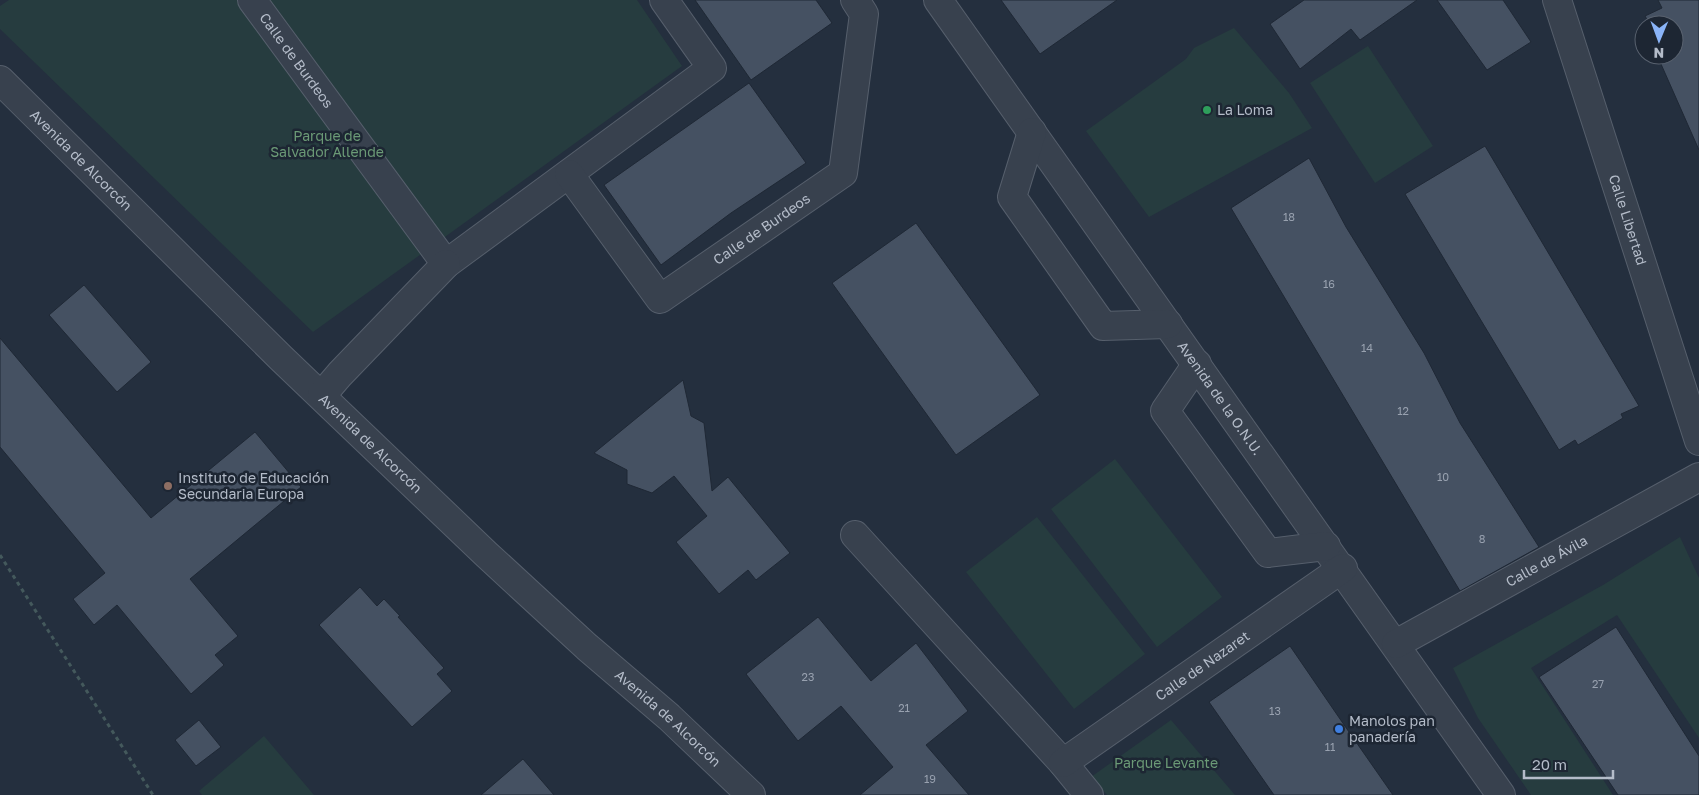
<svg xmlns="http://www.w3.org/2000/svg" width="1699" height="795" viewBox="0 0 1699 795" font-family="'Golos Text',sans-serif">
<rect width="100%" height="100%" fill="#242f3e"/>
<!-- green -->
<path fill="#263c3f" d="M 9,0 L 637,0 L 682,66 L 313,332 L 0,29 L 0,6 Z
M 1234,28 L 1289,93 L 1312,128 L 1149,217 L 1086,131 L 1186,59 L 1194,48 Z
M 1368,46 L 1433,146 L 1375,183 L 1310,83 Z
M 1115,459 L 1222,597 L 1157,647 L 1051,509 Z
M 1037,517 L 1145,654 L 1074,709 L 966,572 Z
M 1680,537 L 1699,578 L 1699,738 L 1617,615 L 1531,668 L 1613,795 L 1531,795 L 1478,718 L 1453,668 L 1603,585 Z
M 1171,720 L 1235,795 L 1107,795 L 1091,777 Z
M 264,736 L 314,795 L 202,795 L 199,791 Z"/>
<!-- building -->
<path fill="#455162" stroke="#1f2835" d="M 695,0 L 816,0 L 832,23 L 751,80 Z
M 1001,0 L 1117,0 L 1040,54 Z
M 1304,0 L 1417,0 L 1360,40 L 1351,29 L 1300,69 L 1270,24 Z
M 1437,0 L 1503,0 L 1531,42 L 1487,70 Z
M 1658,0 L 1699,0 L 1699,150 L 1657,55 L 1674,55 L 1674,25 L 1650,25 L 1645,16 L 1662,8 Z
M 749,83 L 806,163 L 731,213 L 661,265 L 604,185 Z
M 1485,146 L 1639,406 L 1621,414 L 1623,418 L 1578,445 L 1575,440 L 1559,450 L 1405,194 Z
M 1309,158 L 1346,227 L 1424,353 L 1460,423 L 1539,547 L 1460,591 L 1231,208 Z
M 916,223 L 1040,395 L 956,455 L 832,283 Z
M 84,285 L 151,362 L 117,392 L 49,315 Z
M 0,338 L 151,518 L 255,432 L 301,487 L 190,579 L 238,636 L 215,655 L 224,665 L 191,694 L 117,605 L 94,625 L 73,599 L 105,573 L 0,447 Z
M 683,380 L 691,416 L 704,423 L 712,491 L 728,477 L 790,553 L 756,580 L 748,570 L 719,594 L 676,542 L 707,516 L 674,476 L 652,493 L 627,484 L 627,470 L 594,453 Z
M 360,587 L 377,606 L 384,599 L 400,616 L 398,617 L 444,668 L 437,674 L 452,691 L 412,727 L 319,625 Z
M 818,617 L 871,681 L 916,643 L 968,711 L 926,745 L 969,795 L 860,795 L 893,767 L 841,706 L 798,741 L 746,674 Z
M 1616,627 L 1699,756 L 1699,795 L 1618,795 L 1539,677 Z
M 1290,646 L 1340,719 L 1393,795 L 1274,795 L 1209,702 Z
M 199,720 L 221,747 L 196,766 L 175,740 Z
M 523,759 L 554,795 L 481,795 Z"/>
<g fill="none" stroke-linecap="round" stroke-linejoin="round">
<defs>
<g id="minor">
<path id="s1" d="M 252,0 L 446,264 L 712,68 L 664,0"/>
<path id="s2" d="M 938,0 L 1501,795"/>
<path id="s3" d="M 1557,0 L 1699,441"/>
<path id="s4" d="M 0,80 L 281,358 L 486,554 L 587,647 L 669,717 L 751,795"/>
<path d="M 1032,132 L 1012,197 L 1103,326 L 1168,324"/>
<path id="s5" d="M 569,174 L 660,299 L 843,173 L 864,14 L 855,0"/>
<path d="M 1197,364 L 1165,411 L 1268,553 L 1326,546"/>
<path d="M 322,395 L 340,374 L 446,264"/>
<path d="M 855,535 L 1063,763 L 1089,795"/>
<path id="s6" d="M 1396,644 L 1699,477"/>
<path id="s7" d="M 1063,763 L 1343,568"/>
</g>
</defs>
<!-- minor casing -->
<use href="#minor" stroke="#565f6c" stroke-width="30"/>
<!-- path -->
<path stroke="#44595c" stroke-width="3" stroke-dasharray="4 4" stroke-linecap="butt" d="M 0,555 L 153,795"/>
<!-- minor -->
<use href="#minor" stroke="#38414e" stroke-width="28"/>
</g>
<!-- markers -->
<circle fill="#2e9e5b" stroke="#1d2633" stroke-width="2" cx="1207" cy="110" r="5"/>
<circle fill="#8d6e63" stroke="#1d2633" stroke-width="2" cx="168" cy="486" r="5"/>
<circle fill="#3f7fe0" stroke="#1d2633" stroke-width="2" cx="1339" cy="729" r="5"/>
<g text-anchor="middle" stroke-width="5" stroke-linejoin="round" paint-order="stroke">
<!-- number labels -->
<g font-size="11" fill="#98a1af">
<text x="1289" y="221">18</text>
<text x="1329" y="288">16</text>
<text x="1367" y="352">14</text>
<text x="1403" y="415">12</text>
<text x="1443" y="481">10</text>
<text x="1482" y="543">8</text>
<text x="808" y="681">23</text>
<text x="1598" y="688">27</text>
<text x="904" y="712">21</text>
<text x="1275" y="715">13</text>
<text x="1330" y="751">11</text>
<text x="930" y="783">19</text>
</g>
<!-- street labels -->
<g font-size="14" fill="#b4bcc9" stroke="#1d2633">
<text dy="5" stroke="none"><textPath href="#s1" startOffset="75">Calle de Burdeos</textPath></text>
<text dy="5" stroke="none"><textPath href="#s4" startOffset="114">Avenida de Alcorcón</textPath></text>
<text dy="5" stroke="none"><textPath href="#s3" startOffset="231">Calle Libertad</textPath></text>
<text dy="5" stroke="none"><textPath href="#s5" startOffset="278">Calle de Burdeos</textPath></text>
<text dy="5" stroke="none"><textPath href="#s2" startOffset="488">Avenida de la O.N.U.</textPath></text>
<text dy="5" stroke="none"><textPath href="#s4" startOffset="519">Avenida de Alcorcón</textPath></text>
<text dy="5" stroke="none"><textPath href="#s6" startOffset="172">Calle de Ávila</textPath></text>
<text dy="5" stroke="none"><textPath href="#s7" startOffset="170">Calle de Nazaret</textPath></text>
<text dy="5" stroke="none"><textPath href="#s4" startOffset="924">Avenida de Alcorcón</textPath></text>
</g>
<!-- poi labels -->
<g font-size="14" fill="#b4bcc9" stroke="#1d2633" text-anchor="start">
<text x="1217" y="115">La Loma</text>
<text x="178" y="483">Instituto de Educación<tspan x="178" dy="16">Secundaria Europa</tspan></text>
<text x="1349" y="726">Manolos pan<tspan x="1349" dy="16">panadería</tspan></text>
</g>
<!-- park labels -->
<g font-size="14" fill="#6b9a76" stroke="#1d2633">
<text x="327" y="141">Parque de<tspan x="327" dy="16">Salvador Allende</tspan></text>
<text x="1166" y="768">Parque Levante</text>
</g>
</g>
<!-- north arrow -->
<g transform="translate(1659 40) rotate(181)"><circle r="24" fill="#1d2633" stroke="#59626f"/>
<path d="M0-4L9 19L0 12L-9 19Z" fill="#8ab4f8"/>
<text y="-8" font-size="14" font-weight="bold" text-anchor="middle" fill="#b4bcc9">N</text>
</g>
<!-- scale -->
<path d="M1524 770v8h89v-8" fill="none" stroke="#b4bcc9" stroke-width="2.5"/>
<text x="1532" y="770" font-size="15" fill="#b4bcc9" stroke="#1d2633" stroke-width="4" paint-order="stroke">20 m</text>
</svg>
